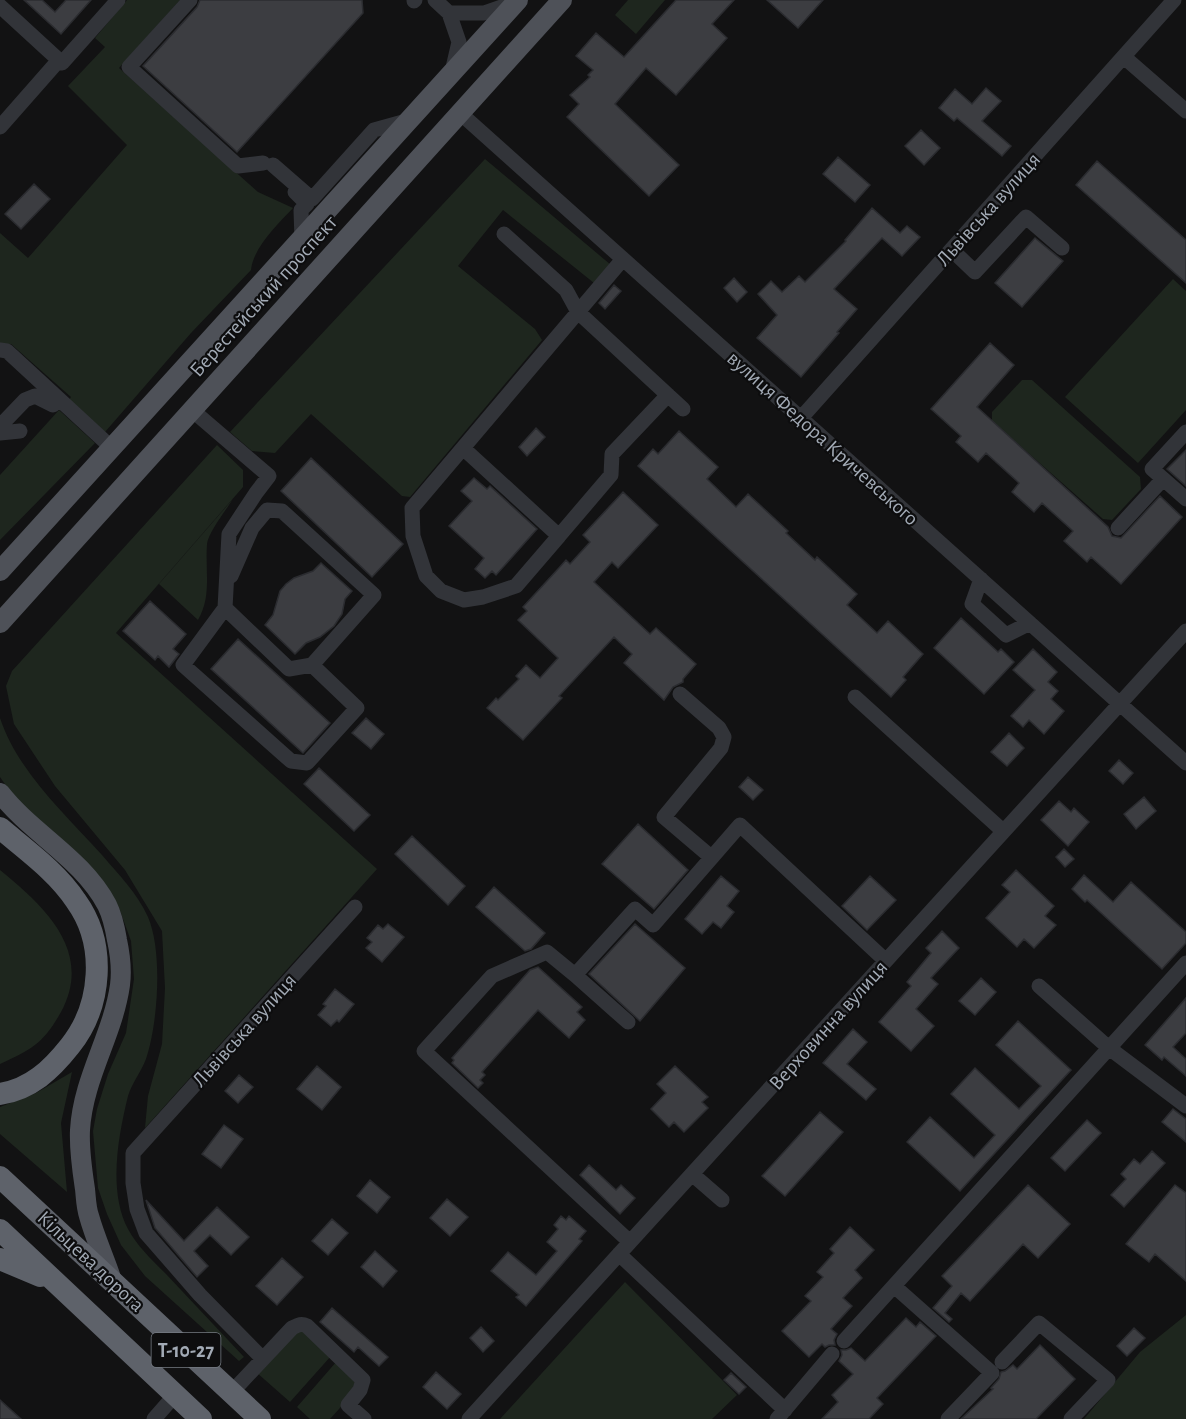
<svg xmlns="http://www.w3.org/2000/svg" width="1186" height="1419" viewBox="0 0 1186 1419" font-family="'Alegreya Sans',sans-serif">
<rect width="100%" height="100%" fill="#121213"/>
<!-- green -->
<path fill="#1e261e" d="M 127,0 L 180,0 L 119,68 L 258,192 L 293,208 C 278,224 253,248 251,270 L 191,333 L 105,432 L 69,400 L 71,397 L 11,344 L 0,344 L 0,233 L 28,258 L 127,145 L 68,86 L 105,47 L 95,38 Z
M 628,0 L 665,0 L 636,34 L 615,15 Z
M 485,159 L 611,265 L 594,283 L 503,210 L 458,266 L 535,329 L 542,340 L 410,497 L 402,496 L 311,414 L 275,453 L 252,451 L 230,432 Z
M 1173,279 L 1186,291 L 1186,410 L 1138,463 L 1065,397 Z
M 1022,380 L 1032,380 L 1140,477 L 1141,489 L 1112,520 L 1103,519 L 992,421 L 992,412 Z
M 59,410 L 95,443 L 0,540 L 0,475 Z
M 217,445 L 243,470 L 243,487 L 116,633 L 377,869 L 145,1128 L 148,1096 L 162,1044 L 165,988 L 162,931 L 125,870 L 55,786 L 14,724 L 6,686 L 12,671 Z
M 233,499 C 226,510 208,533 207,544 C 205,571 212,596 198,620 L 159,584 Z
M 0,718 C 18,772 65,814 102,855 C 119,875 137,893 148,917 C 163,952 158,1023 146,1059 C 141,1072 132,1083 128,1096 C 118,1137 108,1191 128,1229 C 137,1246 153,1261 166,1274 C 192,1302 218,1329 244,1357 L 239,1361 L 145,1276 L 121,1245 L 107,1214 L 98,1188 L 93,1131 L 97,1109 L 108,1074 L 126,1033 L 134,979 L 131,941 L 119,908 L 104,884 L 11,793 L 0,777 Z
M 0,870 C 44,906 94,951 61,1012 C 43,1044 32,1049 0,1064 Z
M 72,1072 L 61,1123 L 67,1192 L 0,1134 L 0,1107 L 36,1093 Z
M 625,1282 L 737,1395 L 712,1419 L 500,1419 Z
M 1186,1315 L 1186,1419 L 1084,1419 L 1140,1352 Z
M 295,1331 L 306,1332 L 331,1356 L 290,1402 L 256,1372 Z
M 337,1361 L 357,1379 L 357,1389 L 330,1419 L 310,1419 L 297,1407 Z"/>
<!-- building -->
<path fill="#3c3d41" stroke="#2b2c30" stroke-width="1.5" d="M 24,0 L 42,0 L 55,12 L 66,0 L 91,0 L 61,34 Z
M 200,0 L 362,0 L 363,13 L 237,152 L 143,66 L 197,7 Z
M 676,0 L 734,0 L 712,24 L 727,38 L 676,95 L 646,68 L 615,104 L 679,165 L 649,196 L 567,117 L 579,104 L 570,95 L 590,77 L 588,75 L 593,70 L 576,56 L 596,33 L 624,57 Z
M 767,0 L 823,0 L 798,28 Z
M 986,88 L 1001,101 L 982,121 L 1011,146 L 1002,156 L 957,118 L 954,121 L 939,108 L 955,89 L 972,104 Z
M 921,130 L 940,148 L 924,165 L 905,146 Z
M 838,157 L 870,185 L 855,202 L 823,174 Z
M 1097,161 L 1186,240 L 1186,283 L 1076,185 Z
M 34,184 L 50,199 L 21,229 L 5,214 Z
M 872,208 L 900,233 L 907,226 L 920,237 L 902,256 L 882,238 L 834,289 L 857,309 L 837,332 L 839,333 L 801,377 L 757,338 L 777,315 L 758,294 L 771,281 L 782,292 L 799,276 L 805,282 L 846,241 L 845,240 Z
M 1035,238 L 1063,261 L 1022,307 L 995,283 Z
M 734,278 L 747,292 L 737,302 L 724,288 Z
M 614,285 L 621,291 L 605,309 L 599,303 Z
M 990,343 L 1014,365 L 977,407 L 1108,527 L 1112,536 L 1121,538 L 1160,496 L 1182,517 L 1121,584 L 1091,557 L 1087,562 L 1064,541 L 1073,531 L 1042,503 L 1034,512 L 1012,492 L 1019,483 L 986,453 L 978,462 L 956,442 L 961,436 L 931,409 Z
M 536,428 L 545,437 L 527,456 L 519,447 Z
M 679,431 L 718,467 L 707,479 L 736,507 L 748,494 L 788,531 L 786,533 L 815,560 L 817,557 L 857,594 L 847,605 L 877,633 L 888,621 L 923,654 L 903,677 L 906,680 L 891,697 L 638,466 L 653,449 L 658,454 Z
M 1186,450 L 1186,486 L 1167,469 Z
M 311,458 L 403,544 L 372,577 L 281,491 Z
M 474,478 L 487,489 L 490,486 L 537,529 L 496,575 L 492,571 L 485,578 L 475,569 L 484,558 L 449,526 L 472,501 L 461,491 Z
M 623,492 L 658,525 L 618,568 L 612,562 L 594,582 L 650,634 L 656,628 L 696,664 L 683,679 L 683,682 L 673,687 L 664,700 L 624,663 L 632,654 L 614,637 L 559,696 L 562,698 L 523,740 L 487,708 L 496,698 L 498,700 L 519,679 L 516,676 L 526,665 L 540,678 L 558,658 L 518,620 L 527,611 L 523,607 L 558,569 L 566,560 L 570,564 L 590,542 L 583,535 Z
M 321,563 L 352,591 L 345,599 L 342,614 L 334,626 L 320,637 L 306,643 L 295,654 L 265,625 L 273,615 L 280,591 L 286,584 L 294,578 L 313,571 Z
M 150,601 L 186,634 L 173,649 L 179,654 L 169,667 L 158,656 L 155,660 L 123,631 Z
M 961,618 L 998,652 L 1001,649 L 1014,662 L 984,694 L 934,648 Z
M 238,639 L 330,723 L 303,753 L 211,669 Z
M 1033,649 L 1057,672 L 1048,682 L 1058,691 L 1051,699 L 1064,711 L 1044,734 L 1029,720 L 1023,727 L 1011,716 L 1035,690 L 1013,670 Z
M 366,718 L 384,734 L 371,749 L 352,733 Z
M 1009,733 L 1024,748 L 1007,766 L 991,752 Z
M 1119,760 L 1133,773 L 1123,784 L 1109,771 Z
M 319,768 L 370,815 L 354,831 L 304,784 Z
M 748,777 L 763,790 L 753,800 L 739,787 Z
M 1144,797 L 1156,811 L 1136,829 L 1124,814 Z
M 1059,801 L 1071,812 L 1074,808 L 1089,822 L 1068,846 L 1041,820 Z
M 638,824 L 688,870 L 654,909 L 602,864 Z
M 412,836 L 465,886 L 448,905 L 395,854 Z
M 1064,849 L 1074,859 L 1065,867 L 1056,857 Z
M 1016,870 L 1054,906 L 1045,916 L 1056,925 L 1034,948 L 1024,939 L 1017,947 L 986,918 L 1010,892 L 1002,885 Z
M 1084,875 L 1113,902 L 1131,882 L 1186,932 L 1186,943 L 1162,969 L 1087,900 L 1085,902 L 1072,889 Z
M 721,876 L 739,891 L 727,906 L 734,912 L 721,928 L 713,922 L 702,934 L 685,919 Z
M 870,876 L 896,900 L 867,930 L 842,906 Z
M 494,887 L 545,933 L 531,949 L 525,951 L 476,907 Z
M 388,924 L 404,937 L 382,962 L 366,948 L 372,942 L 367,938 L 378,925 L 383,929 Z
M 635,924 L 685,968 L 640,1021 L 589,974 Z
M 942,931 L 959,948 L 931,978 L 938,984 L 916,1009 L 934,1026 L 911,1051 L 879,1022 L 911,986 L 907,982 L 931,953 L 926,948 Z
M 538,967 L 582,1007 L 577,1012 L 585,1020 L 569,1038 L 538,1010 L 482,1072 L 485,1075 L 480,1080 L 483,1083 L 478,1088 L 452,1063 L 454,1060 L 452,1058 L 530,970 Z
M 981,978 L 996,992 L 975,1015 L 959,1001 Z
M 335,989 L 354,1004 L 339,1022 L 337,1020 L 331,1026 L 318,1015 L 326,1006 L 323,1004 Z
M 1186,998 L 1186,1033 L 1173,1047 L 1186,1059 L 1186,1076 L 1164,1057 L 1162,1060 L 1145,1045 Z
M 1018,1021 L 1071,1070 L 960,1191 L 907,1142 L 930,1117 L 974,1158 L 995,1135 L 951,1094 L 975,1068 L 1019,1109 L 1041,1086 L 996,1045 Z
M 853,1029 L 867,1042 L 847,1064 L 876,1089 L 866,1100 L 823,1063 Z
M 317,1066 L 341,1087 L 322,1110 L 297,1089 Z
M 675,1066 L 708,1097 L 702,1102 L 708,1108 L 684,1132 L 674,1122 L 669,1127 L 651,1109 L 666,1093 L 657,1084 Z
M 239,1075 L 253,1087 L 238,1103 L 225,1091 Z
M 1173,1109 L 1186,1119 L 1186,1142 L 1162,1122 Z
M 820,1112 L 843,1132 L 785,1196 L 762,1176 Z
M 1087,1120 L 1101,1133 L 1065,1171 L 1051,1158 Z
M 224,1125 L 243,1139 L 221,1168 L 202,1154 Z
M 1152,1151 L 1165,1163 L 1124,1207 L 1111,1195 L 1126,1179 L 1121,1174 L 1134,1159 L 1140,1164 Z
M 589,1165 L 616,1190 L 621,1185 L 635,1198 L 620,1214 L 580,1175 Z
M 370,1180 L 390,1197 L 377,1213 L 357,1196 Z
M 1028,1185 L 1070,1224 L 1038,1258 L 1023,1244 L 970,1301 L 961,1293 L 945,1313 L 952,1319 L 949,1322 L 933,1308 L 952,1286 L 942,1276 Z
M 1175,1185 L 1186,1193 L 1186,1281 L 1155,1254 L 1149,1262 L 1126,1244 Z
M 447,1199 L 468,1217 L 450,1236 L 430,1218 Z
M 146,1200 L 184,1241 L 217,1207 L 249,1237 L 231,1255 L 210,1235 L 194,1251 L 208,1266 L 197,1277 L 155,1228 Z
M 561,1216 L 566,1220 L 569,1216 L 586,1231 L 579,1239 L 582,1241 L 526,1306 L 516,1297 L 519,1295 L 491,1271 L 508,1252 L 536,1275 L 557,1251 L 547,1242 L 558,1229 L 554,1225 Z
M 332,1219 L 348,1233 L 328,1255 L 312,1241 Z
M 850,1227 L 874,1250 L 855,1270 L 862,1278 L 843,1298 L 852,1306 L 831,1329 L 837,1334 L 834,1340 L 835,1345 L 829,1345 L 825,1347 L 822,1344 L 809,1357 L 782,1331 L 811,1301 L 805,1296 L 823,1277 L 817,1272 L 834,1253 L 830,1249 Z
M 375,1251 L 397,1271 L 383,1287 L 361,1267 Z
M 282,1258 L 303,1277 L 277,1305 L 256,1286 Z
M 332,1308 L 388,1357 L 379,1366 L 358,1347 L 354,1352 L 320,1322 Z
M 906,1318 L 916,1327 L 920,1322 L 936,1336 L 877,1398 L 883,1404 L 869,1419 L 822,1419 L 838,1402 L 832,1395 L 853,1374 L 839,1361 L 842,1355 L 841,1350 L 846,1350 L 851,1348 L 865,1361 Z
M 481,1327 L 494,1341 L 483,1352 L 470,1338 Z
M 1134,1328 L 1145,1338 L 1127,1356 L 1117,1346 Z
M 1040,1345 L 1075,1379 L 1036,1419 L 961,1419 L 993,1389 L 991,1388 L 999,1379 L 1001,1372 L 1005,1371 L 1013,1365 L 1017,1369 Z
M 436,1372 L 461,1394 L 447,1409 L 423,1387 Z
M 731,1373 L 746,1387 L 739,1394 L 724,1380 Z
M 0,1400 L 21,1419 L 0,1419 Z"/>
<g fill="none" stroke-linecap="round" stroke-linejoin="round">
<!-- minor -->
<path stroke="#323439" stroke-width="15" d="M 190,0 L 129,67 L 238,166 L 263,163
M 435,0 L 449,13 L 459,42 L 452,72
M 414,1 L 415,0
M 0,6 L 62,63 L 118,0
M 449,13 L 484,13 L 516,2
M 1124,57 L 1186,111
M 460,113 L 1186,763
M 0,127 L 59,60
M 273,165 L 312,199 L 374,130 L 410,120
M 295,192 L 307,204 L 301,210 L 302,240
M 504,234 L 566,290 L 578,312 L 623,259
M 952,250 L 975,272 L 1026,217 L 1062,248
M 0,350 L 7,351 L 112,448
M 192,410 L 269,476 L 256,493 L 229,534 L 225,608 L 183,665 L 291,761 L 307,763 L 357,708 L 312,665 L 289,669 L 225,608
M 801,418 L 1174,0
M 0,426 L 25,400 L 35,396 L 53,405
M 1186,432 L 1152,469 L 1186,499
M 0,433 L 20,431
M 464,449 L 559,536 L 611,475 L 612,454 L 668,395
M 1118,528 L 1163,479
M 559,536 L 516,586 L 483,597 L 464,600 L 441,591 L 426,576 L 413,536 L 412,508 L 578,312 L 683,409
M 231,576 L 252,528 L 267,510 L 282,511 L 374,595 L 312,665
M 981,579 L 972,604 L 1006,635 L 1030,623
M 680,694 L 719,728 L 724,737 L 721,748 L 664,817 L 711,857
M 855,697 L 1003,831
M 575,975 L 628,1022
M 1039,986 L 1109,1048 L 1186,1106
M 692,1174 L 722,1200
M 630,1242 L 424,1051 L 492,976 L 547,952 L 575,975 L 635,909 L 653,925 L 740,825 L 886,961
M 619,1254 L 785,1410
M 894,1286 L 992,1373 L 948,1419
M 844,1341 L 1186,963
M 263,1359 L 200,1295 L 146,1233 L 137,1209 L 133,1183 L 133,1153 L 355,907
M 1002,1362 L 1039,1323 L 1108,1380 L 1071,1419
M 232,1392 L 292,1328 C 298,1325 301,1323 307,1326 L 363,1380 L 360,1390 L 348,1405 L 364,1419
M 154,1419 L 175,1395
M 469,1419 L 1186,631
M 777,1419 L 832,1354"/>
<!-- major -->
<path stroke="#4e5158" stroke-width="20" d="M 0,571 L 518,0
M 0,623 L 562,0
M 0,793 C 32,834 82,858 107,905 C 112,915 115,928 117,940 C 120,954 122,970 120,985 C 113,1035 83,1078 80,1130 C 79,1150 82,1169 85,1189 C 86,1198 86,1207 89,1216 C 95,1238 105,1259 112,1281"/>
<!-- highway -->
<path stroke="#5e626a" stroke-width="22" d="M 0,828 C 26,850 57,872 76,901 C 107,944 102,1006 70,1046 C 51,1070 31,1089 0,1094
M 0,1177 L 260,1419
M 0,1230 L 201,1419
M 0,1259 L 40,1276"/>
</g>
<g text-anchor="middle" stroke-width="4.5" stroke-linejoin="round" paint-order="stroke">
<!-- shield labels -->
<rect fill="#0d0d0e" stroke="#757b83" stroke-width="1.5" x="151.5" y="1333" width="69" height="34" rx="4.5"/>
<g font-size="20" font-weight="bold" fill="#a2aab5">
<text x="186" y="1357">Т-10-27</text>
</g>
<!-- street labels -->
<g font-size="21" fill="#a2aab5" stroke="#0d0d0e">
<text transform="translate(988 209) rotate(-48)" y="7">Львівська вулиця</text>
<text transform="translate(263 296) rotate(-48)" y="7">Берестейський проспект</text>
<text transform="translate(823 438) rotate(42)" y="7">вулиця Федора Кричевського</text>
<text transform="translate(828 1025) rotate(-48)" y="7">Верховинна вулиця</text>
<text transform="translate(244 1030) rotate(-48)" y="7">Львівська вулиця</text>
<text transform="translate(91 1261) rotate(43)" y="7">Кільцева дорога</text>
</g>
</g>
</svg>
